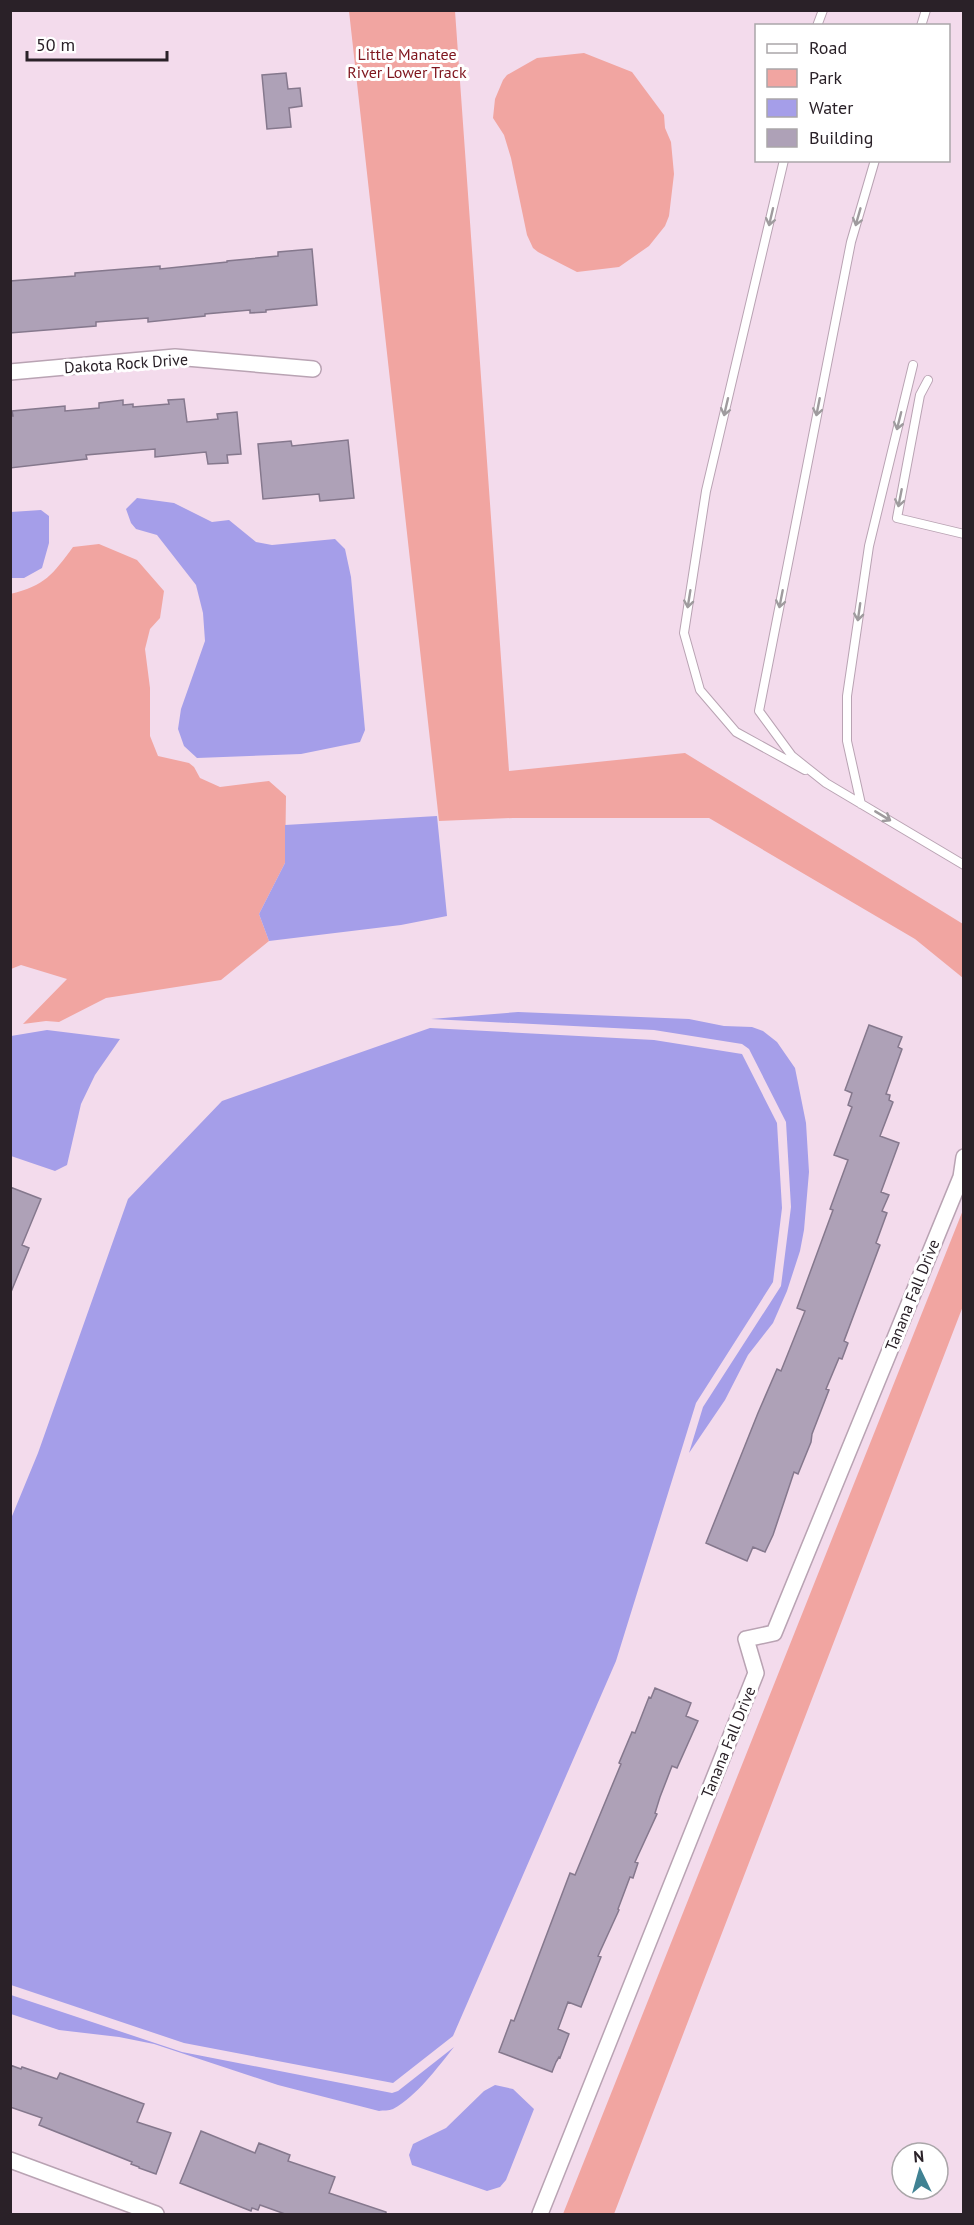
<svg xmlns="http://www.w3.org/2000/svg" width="974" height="2225" viewBox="0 0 974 2225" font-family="'PT Sans',sans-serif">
<rect width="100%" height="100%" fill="#f3dbec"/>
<!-- green -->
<path fill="#f1a5a1" d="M 349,11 L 455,11 L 509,771 L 685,753 L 963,924 L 963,978 L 915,939 L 709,818 L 513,818 L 439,821 Z
M 584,53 L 632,72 L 664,115 L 665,128 L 671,142 L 674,174 L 669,216 L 665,226 L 649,246 L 619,267 L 577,272 L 538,252 L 533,248 L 527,235 L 511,158 L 504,135 L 493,118 L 495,99 L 503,80 L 507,75 L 537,58 Z
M 99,544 L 137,560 L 164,591 L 160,618 L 150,629 L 145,649 L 150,688 L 150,736 L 158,756 L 189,763 L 194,767 L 200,778 L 220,787 L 269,781 L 286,796 L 285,863 L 259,914 L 269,941 L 221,980 L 106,998 L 59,1022 L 46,1021 L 23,1024 L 67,979 L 21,965 L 11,969 L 10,594 C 45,586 53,574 73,547 Z
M 963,1210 L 963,1306 L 614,2214 L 563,2214 Z"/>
<!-- water -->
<path fill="#a59ee9" d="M 137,498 L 174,503 L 212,522 L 229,520 L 256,542 L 272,545 L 335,539 L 345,549 L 351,577 L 365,730 L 360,742 L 301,754 L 197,758 L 184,746 L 178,729 L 181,709 L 205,641 L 203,613 L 196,585 L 157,535 L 136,529 L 131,523 L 126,509 Z
M 41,510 L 49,516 L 49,543 L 42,568 L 24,578 L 11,578 L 11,512 Z
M 437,816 L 447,916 L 401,925 L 269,941 L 259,914 L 285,863 L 285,825 Z
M 518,1012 L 689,1019 L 724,1026 L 752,1027 L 763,1031 L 777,1042 L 795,1068 L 806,1123 L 809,1172 L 804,1230 L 800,1251 L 787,1291 L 773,1323 L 748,1355 L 725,1400 L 689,1453 L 703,1407 L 781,1286 L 791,1207 L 786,1122 L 749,1049 L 742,1044 L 654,1030 L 431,1019 Z
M 430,1028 L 654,1040 L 742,1054 L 777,1123 L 782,1208 L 773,1282 L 696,1403 L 616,1661 L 453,2036 L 393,2083 L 184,2043 L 11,1985 L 10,1521 L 38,1453 L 128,1199 L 222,1101 Z
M 47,1030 L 120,1039 L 95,1075 L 81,1104 L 67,1165 L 55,1171 L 11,1156 L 11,1036 Z
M 11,1995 L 182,2052 L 392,2093 L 398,2091 L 454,2047 C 437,2068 417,2096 393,2109 C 389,2111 383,2110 379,2111 L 278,2085 L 154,2044 L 119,2037 L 59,2030 L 11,2014 Z
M 495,2085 L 513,2089 L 534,2109 L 506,2180 L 500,2187 L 487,2191 L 412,2165 L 409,2155 L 413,2144 L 446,2128 L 484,2091 Z"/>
<!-- building -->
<path fill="#aea1b7" stroke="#85788d" stroke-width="1.5" d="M 286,73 L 288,89 L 300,88 L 302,106 L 289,108 L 291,127 L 267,129 L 262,75 Z
M 312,249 L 317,305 L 266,310 L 266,312 L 250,313 L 250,310 L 205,314 L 205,316 L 148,322 L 148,318 L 96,322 L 96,326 L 10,333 L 10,281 L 75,276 L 75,273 L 160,266 L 160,269 L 227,262 L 227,261 L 278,256 L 278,252 Z
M 184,399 L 187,422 L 218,419 L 217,414 L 237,412 L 241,454 L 227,455 L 228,463 L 208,464 L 206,452 L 155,457 L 155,449 L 86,455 L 87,459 L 10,468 L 10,416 L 13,416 L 12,411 L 65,406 L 65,411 L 99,408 L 99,403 L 123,400 L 123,405 L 133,404 L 133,407 L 169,404 L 168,400 Z
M 348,440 L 354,498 L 320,501 L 319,494 L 263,499 L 258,444 L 291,441 L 292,446 Z
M 869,1025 L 902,1037 L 898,1047 L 902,1049 L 886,1094 L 890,1095 L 889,1100 L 893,1102 L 880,1136 L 899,1143 L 881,1192 L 889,1195 L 882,1211 L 887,1213 L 876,1243 L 880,1245 L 844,1341 L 848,1343 L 842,1359 L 839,1358 L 826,1389 L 829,1390 L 812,1434 L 811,1442 L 798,1474 L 794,1472 L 773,1535 L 765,1552 L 753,1547 L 747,1561 L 706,1543 L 758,1413 L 777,1369 L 781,1371 L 805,1311 L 797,1308 L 833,1210 L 830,1209 L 848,1160 L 834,1155 L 852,1107 L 848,1105 L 852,1093 L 845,1090 Z
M 10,1187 L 41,1199 L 22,1245 L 29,1248 L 11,1292 Z
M 655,1688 L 691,1703 L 686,1716 L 698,1721 L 677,1768 L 672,1766 L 660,1797 L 655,1813 L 657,1814 L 635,1862 L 638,1863 L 633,1878 L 630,1877 L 618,1909 L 619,1910 L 598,1956 L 601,1957 L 581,2007 L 568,2002 L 558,2029 L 569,2034 L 560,2058 L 559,2057 L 556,2062 L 552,2072 L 499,2052 L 511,2020 L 514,2021 L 570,1873 L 575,1875 L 621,1764 L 619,1763 L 632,1732 L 635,1733 L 649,1697 L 651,1698 Z
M 10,2065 L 21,2069 L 22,2067 L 57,2079 L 60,2073 L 144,2104 L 137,2122 L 171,2133 L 156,2174 L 139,2168 L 139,2167 L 131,2164 L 132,2162 L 39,2125 L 42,2118 L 10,2107 Z
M 201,2131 L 255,2153 L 259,2143 L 290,2155 L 288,2161 L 335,2177 L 329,2193 L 386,2212 L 386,2214 L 285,2214 L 260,2205 L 258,2210 L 252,2208 L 251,2211 L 180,2183 Z"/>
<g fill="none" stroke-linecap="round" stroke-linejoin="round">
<defs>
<path id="service" d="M 817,26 L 823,10
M 921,26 L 926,10
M 784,160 L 706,491 L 684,633 L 700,690 L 736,732 L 805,770
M 875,160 L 851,242 L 759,711 L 792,756 L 826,783 L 964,865
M 928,380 L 920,395 L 897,518 L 964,534
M 861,804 L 847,741 L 847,696 L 869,546 L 913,365"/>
<path id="minor" d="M 10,372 L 175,357 L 313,369
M 10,2160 L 156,2214
M 540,2214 L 756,1673 L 746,1639 L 774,1633 L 961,1177 L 964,1157"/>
</defs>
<!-- service casing -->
<use href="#service" stroke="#b9a3b3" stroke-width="10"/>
<!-- minor casing -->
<use href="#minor" stroke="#b9a3b3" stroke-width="18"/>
<!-- service -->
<use href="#service" stroke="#fff" stroke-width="8"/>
<!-- minor -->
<use href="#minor" stroke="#fff" stroke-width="15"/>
</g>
<!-- one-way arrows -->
<defs><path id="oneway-shaft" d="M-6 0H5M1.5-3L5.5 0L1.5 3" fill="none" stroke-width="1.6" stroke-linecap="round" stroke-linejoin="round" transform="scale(1.5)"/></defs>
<g stroke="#9f9b9e">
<use href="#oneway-shaft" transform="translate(771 217) rotate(103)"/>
<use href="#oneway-shaft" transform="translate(858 217) rotate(106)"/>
<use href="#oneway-shaft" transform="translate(726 407) rotate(103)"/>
<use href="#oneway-shaft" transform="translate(818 407) rotate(101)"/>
<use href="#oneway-shaft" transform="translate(899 421) rotate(104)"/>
<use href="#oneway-shaft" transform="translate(900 498) rotate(101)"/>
<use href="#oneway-shaft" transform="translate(689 599) rotate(99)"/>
<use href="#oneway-shaft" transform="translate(781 599) rotate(101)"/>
<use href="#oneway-shaft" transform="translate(859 612) rotate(98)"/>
<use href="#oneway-shaft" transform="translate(883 816) rotate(31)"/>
</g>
<g text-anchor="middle" stroke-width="6" stroke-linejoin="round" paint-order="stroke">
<!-- park labels -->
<g font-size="16" fill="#7f161e" stroke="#fff">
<text x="407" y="60">Little Manatee<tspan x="407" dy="18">River Lower Track</tspan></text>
</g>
<!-- street labels -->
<g font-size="16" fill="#2a2128" stroke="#fff">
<text transform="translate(126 363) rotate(-4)" y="6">Dakota Rock Drive</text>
<text transform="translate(912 1295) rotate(-68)" y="6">Tanana Fall Drive</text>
<text transform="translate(728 1742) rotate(-68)" y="6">Tanana Fall Drive</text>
</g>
</g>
<!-- border -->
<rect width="974" height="2225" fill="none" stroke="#2a2128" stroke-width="24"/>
<!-- legend -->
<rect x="755" y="24" width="195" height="138" fill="#ffffff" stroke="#aaa6a9" stroke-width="1.5"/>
<rect x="767" y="44" width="30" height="9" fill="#ffffff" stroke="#aaa6a9" stroke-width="1.5"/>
<text x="809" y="54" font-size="18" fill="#2a2128">Road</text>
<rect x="767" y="69" width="30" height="18" fill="#f1a5a1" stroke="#aaa6a9" stroke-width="1.5"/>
<text x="809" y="84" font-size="18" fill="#2a2128">Park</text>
<rect x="767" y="99" width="30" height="18" fill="#a59ee9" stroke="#aaa6a9" stroke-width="1.5"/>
<text x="809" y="114" font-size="18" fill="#2a2128">Water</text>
<rect x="767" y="129" width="30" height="18" fill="#aea1b7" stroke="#aaa6a9" stroke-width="1.5"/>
<text x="809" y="144" font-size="18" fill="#2a2128">Building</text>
<!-- north arrow -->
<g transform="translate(920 2171) rotate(355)"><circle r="28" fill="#ffffff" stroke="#aaa6a9" stroke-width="1.5"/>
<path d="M0-4.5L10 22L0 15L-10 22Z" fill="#408293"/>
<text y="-9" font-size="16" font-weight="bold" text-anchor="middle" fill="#2a2128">N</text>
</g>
<!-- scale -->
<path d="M27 51v9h140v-9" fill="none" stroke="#2a2128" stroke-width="3"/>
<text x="36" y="51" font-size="18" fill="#2a2128" stroke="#ffffff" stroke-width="4.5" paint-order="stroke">50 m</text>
</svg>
